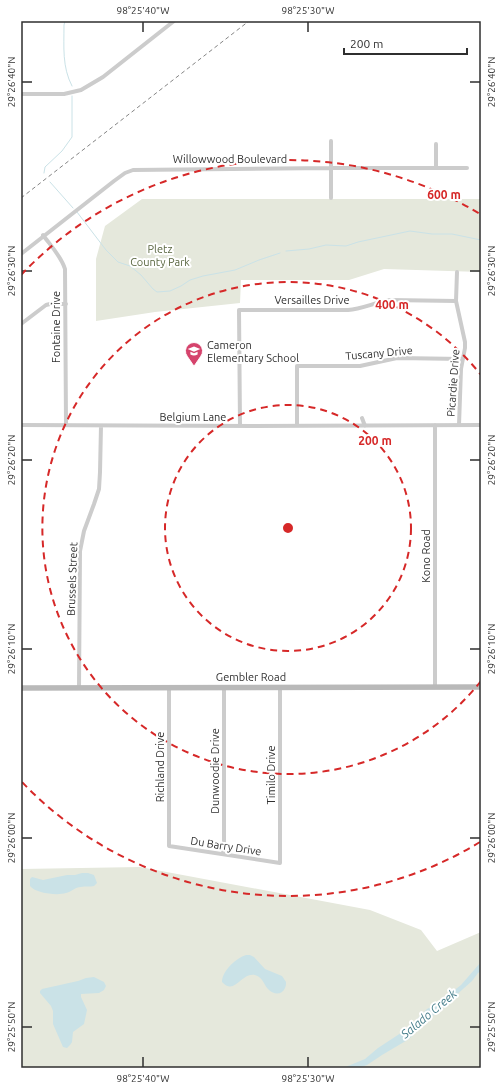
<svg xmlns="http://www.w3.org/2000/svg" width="502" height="1089" viewBox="0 0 502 1089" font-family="Ubuntu,sans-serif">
<rect width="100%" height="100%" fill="#fff"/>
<!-- green -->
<path fill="#e5e8dc" d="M 142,199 L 481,199 L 481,272 L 384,269 L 349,280 L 241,280 L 240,303 L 155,312 L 96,321 L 96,259 L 105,226 Z
M 140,867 L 370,910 L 421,930 L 437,951 L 481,932 L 481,1068 L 21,1068 L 21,869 Z"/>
<!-- water -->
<path fill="#cae2e7" d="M 82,873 L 88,873 L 94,875 L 97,883 L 94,886 C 90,887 85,886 81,887 C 75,887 71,892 66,893 C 57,896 35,893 30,886 L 30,879 L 32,877 L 43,880 L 67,875 L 75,875 Z
M 246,955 L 250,955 L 254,957 L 265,969 L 282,976 L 286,982 C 286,984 286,986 285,988 C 282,995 274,995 269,990 C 264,986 264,978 255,975 C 241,972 235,996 222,982 C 222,971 236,958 246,955 Z
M 481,962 L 481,971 L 478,973 L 472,981 L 425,1023 L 409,1039 L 382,1055 L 367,1065 L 358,1068 L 343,1068 L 365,1059 L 378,1048 L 407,1029 L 427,1009 L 435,1005 L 461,985 Z
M 94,977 L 104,982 L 106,986 L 104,990 L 99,993 L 81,994 L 81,997 L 87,1010 L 84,1024 L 73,1032 L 72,1042 L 70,1045 L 67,1048 L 63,1047 L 53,1024 L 53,1011 L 51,1006 L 40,993 L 40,991 L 42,989 L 78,981 L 86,978 Z"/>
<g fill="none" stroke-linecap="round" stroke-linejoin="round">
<!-- stream -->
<path stroke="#cae2e7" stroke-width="1" d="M 65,21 L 64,25 C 64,47 62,67 72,86
M 44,173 L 45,167 L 62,151 L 72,137 L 72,96
M 50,182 L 73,208
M 77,212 L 106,250 L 118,262 L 130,266 L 141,275 L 153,289 L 157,292 L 170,291 L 181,286 L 190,280 L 203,276 L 235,270 L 259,260 L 280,253
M 286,251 L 309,249 L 326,245 L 346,246 L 358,242 L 410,231 L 432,234 L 452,234 L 481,240"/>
<!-- street -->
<path stroke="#ccc" stroke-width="4" d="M 21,94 L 64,94 L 81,90 L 103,77 L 174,21
M 331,141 L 331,198
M 436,168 L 436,144
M 43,235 C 51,246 61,256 65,269 L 66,425
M 21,254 L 114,181 L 125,173 L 133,170 L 331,168 L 467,168
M 457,272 L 456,301 L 465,342 L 465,348 L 461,369 L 459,425
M 21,324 L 46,305 L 50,304 L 66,304
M 362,418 L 365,426
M 21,425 L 253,426 L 481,425
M 240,426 L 239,310 L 348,310 C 362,309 376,302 390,300 L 456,301
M 297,426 L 297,366 L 360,366 L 397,358 L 463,359
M 435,687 L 435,425
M 79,688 L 80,551 L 84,531 L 94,504 L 99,489 L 100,472 L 101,426
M 169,688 L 169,846 L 280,863 L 280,687
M 223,854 L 224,846 L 224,688"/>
<!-- secondary -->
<path stroke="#b9b9b9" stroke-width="5.5" d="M 21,688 L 481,687"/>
<!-- rail -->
<path stroke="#848484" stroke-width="1" stroke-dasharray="4 3" stroke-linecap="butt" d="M 21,198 L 249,21"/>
</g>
<!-- ticks -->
<path fill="none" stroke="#2f2f2f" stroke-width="1.5" d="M 143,22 L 143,32M 308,22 L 308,32M 22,82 L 32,82M 470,82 L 480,82M 22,271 L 32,271M 470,271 L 480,271M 22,460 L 32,460M 470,460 L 480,460M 22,649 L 32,649M 470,649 L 480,649M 22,838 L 32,838M 470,838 L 480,838M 22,1027 L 32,1027M 470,1027 L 480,1027M 143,1057 L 143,1067M 308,1057 L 308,1067"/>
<!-- distance rings -->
<g fill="none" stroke="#d62828" stroke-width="2" stroke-dasharray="7 5">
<circle cx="288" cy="528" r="123"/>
<path d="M481 681A246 246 0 1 1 481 375"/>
<path d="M480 842A368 368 0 0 1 21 781M21 275A368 368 0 0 1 480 214"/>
</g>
<!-- icons -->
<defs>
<symbol id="school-pin" viewBox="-11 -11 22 30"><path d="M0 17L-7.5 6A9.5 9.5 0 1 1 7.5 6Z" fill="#d5436c" stroke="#fff"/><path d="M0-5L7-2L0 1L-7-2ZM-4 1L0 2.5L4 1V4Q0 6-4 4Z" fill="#fff"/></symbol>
</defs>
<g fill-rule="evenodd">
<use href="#school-pin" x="184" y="341" width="20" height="27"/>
</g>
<g text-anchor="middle" stroke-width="4" stroke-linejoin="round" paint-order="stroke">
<!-- street labels -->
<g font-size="11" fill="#2f2f2f" stroke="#fff">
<text x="230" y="163">Willowwood Boulevard</text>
<text x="312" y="304">Versailles Drive</text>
<text transform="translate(56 327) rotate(-90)" y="4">Fontaine Drive</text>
<text transform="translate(379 353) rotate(-5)" y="4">Tuscany Drive</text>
<text transform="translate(453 383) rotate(-86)" y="4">Picardie Drive</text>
<text x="193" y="421">Belgium Lane</text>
<text transform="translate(426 556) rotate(-90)" y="4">Kono Road</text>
<text transform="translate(72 579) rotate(-88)" y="4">Brussels Street</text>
<text x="251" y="681">Gembler Road</text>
<text transform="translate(160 767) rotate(-90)" y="4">Richland Drive</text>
<text transform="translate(215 771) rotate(-90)" y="4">Dunwoodie Drive</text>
<text transform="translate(271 775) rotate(-90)" y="4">Timilo Drive</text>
<text transform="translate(226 846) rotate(9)" y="4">Du Barry Drive</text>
</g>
<!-- park labels -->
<g font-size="11" fill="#5a6741" stroke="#fff">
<text x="160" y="253">Pletz<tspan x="160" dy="13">County Park</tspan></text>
</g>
<!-- poi labels -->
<g font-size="11" fill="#2f2f2f" stroke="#fff" text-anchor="start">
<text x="207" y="349">Cameron<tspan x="207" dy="13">Elementary School</tspan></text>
</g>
<!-- water labels -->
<g font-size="12" font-style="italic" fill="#457d8a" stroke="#fff">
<text transform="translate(429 1014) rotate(-40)" y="4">Salado Creek</text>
</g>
</g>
<circle cx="288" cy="528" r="6" fill="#d62828" stroke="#fff" stroke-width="2"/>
<g font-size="12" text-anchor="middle" font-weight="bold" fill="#d62828" stroke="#fff" stroke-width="4" stroke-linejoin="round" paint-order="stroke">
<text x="444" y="199">600 m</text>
<text x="392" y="309">400 m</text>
<text x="375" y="445">200 m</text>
</g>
<!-- border -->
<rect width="502" height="1089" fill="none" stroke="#ffffff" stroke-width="44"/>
<!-- scale -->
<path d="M344 48v6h123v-6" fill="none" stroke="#2f2f2f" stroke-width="2"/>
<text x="350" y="48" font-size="12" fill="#2f2f2f" stroke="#ffffff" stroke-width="3" paint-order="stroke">200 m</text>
<rect x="22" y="22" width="458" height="1045" fill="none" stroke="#2f2f2f" stroke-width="1.5"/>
<g font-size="10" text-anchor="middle" fill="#2f2f2f">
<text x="143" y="14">98°25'40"W</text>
<text x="308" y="14">98°25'30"W</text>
<text transform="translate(11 82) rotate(-90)" y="4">29°26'40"N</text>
<text transform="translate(491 82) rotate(-90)" y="4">29°26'40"N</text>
<text transform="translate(11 271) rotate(-90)" y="4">29°26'30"N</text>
<text transform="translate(491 271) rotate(-90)" y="4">29°26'30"N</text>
<text transform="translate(11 460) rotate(-90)" y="4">29°26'20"N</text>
<text transform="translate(491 460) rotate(-90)" y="4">29°26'20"N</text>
<text transform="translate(11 649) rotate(-90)" y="4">29°26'10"N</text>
<text transform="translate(491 649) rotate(-90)" y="4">29°26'10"N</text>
<text transform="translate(11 838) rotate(-90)" y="4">29°26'00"N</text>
<text transform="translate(491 838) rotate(-90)" y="4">29°26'00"N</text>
<text transform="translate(11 1027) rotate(-90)" y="4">29°25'50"N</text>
<text transform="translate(491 1027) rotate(-90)" y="4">29°25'50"N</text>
<text x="143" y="1082">98°25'40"W</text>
<text x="308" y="1082">98°25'30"W</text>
</g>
</svg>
